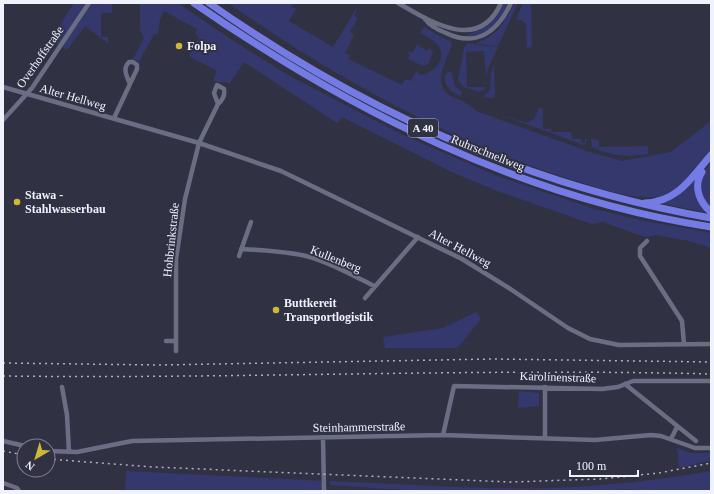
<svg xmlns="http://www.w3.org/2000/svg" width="714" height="494" viewBox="0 0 714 494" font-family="Georgia,serif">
<rect width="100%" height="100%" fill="#303244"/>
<!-- green -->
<path fill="#35386d" d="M 74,3 L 112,3 L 112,13 L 101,13 L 101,37 L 108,37 L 108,43 L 85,26 L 67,50 L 58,44 L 51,46 L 50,41 Z
M 140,3 L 178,3 L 232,40 L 288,75 L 401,134 L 497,176 L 595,209 L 640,220 L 711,233 L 711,248 L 689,241 L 656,235 L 645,237 L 603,222 L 592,224 L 497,191 L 454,173 L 342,117 L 337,123 L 244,62 L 230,83 L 213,81 L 217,71 L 189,56 L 199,37 L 195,34 L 197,29 L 164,11 L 160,19 L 158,34 L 154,34 L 139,62 L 133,59 L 144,38 L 140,30 Z
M 228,3 L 293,3 L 291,6 L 296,9 L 289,21 L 333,47 L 356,9 L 357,10 L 354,16 L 358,18 L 350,32 L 354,35 L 345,53 L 350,55 L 348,59 L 402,85 L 405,79 L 411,81 L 414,74 L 418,71 L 419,75 C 433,74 448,60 438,45 C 434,40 426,36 420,33 L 424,27 L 451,42 L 452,45 C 446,61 430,86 453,97 C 462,101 469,104 476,111 L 590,152 L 622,161 L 671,152 L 711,121 L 711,152 C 698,166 683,192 663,196 C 636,201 605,190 580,182 C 453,144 336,78 228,3 Z
M 504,3 L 508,3 C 500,21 487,37 466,36 L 488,25 L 496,17 Z
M 515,3 L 518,3 L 498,46 L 475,44 L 489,37 L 499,29 Z
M 523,3 L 531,4 L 532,47 L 527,48 L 526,24 L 521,20 L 516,19 Z
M 419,42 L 418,45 L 427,51 L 429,48 L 433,52 L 428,64 L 423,66 L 408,59 L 410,55 L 408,53 L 409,51 L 412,53 Z
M 473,43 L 474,45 L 498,47 L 488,68 L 486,77 L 484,51 L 466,52 L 467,87 L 485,87 L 485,82 L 486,82 L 484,90 L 479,92 L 463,87 L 458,80 L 464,48 L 467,44 Z
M 494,65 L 495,94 L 493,98 L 483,97 L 490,90 L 491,74 Z
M 449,71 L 452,73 L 455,86 L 462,92 L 461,96 C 451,92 444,87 445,75 Z
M 539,108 L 543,108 L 543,129 L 551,129 L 551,132 L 571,132 L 572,139 L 581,139 L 581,143 L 585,143 L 585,139 L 587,139 L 586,144 L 584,145 L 498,114 L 527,123 L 534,119 Z
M 591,139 L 599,140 L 599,147 L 648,146 L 648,154 C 630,157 609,156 592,147 Z
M 711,163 L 711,208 C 696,196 699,176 711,163 Z
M 697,175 L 696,179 L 709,213 L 659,203 Z
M 476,312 L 481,319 L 459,346 L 456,348 L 385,348 L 383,337 L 443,328 Z
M 519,391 L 539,393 L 539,406 L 518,408 Z
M 677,448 L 691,453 L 711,453 L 711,460 L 679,468 Z
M 126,471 L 324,481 L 324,491 L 125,491 Z
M 711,471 L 711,491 L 633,491 L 632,489 L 605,491 L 421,491 L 330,485 L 330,481 C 404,484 480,490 554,488 C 607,486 659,480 711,471 Z"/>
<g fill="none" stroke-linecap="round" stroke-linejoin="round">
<!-- minor -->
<path stroke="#6b6e83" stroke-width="4.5" d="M 398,3 C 431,22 479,53 501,3
M 425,19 C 430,26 438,30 446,33 C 477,48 498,31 511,3
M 217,85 L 224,89 C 225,95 223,100 218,104 L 214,93 Z
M 3,87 L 199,143 L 281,171 L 462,259 L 509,288 L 568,328 L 590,339 L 619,345 L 711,344
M 114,118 L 137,69 L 137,65 L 133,62 L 129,62 C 122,69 127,76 130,84
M 3,120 L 32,88 L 89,3
M 647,241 L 640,248 L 640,256 L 682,321 L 684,344
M 241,249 C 263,250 285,251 306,256 C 329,262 352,275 374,286
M 239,256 L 251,222
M 365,298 L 418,237
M 166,341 L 176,341
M 176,351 L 176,259 L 185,199 L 199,143 L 218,104
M 625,384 L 696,441
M 62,387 L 67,415 L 69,452
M 443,435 L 454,386 L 602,389 L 618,387 L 633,381 L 711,381
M 323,437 L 324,491
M 545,438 L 545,387
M 671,439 L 677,427
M 3,441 L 25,446
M 48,451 L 77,452 L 132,441 L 443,435 L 595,440 L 651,435 L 661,436 L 695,448 L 711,448
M 3,483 L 17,488 L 19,491"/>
<!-- highway -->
<path stroke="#757be5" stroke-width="7" d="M 194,3 C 350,111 522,198 711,227
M 209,3 C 361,110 527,186 711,218
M 702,172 C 693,186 699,202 711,212
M 645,203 C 678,202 692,177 711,155"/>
<!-- rail -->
<path stroke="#afb1bf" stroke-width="1.5" stroke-dasharray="2 4" stroke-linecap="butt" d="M 3,363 L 160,365 L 492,359 L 711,362
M 3,376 C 239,379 475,368 711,374
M 3,451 L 24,455
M 48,459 L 153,467 L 511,482 L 600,479 L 659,473 L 711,463"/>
</g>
<!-- markers -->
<g fill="#d0b837" stroke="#303244" stroke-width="1.5">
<circle cx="179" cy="46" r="4"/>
<circle cx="17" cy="202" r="4"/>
<circle cx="276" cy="310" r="4"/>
</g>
<g text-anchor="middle" stroke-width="4" stroke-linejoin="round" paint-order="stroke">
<!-- shield labels -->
<rect fill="#303244" stroke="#b6b8c6" stroke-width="1" x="408" y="119" width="30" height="18" rx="3"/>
<g font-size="11" font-weight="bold" fill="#f0f2fe">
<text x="423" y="132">A 40</text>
</g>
<!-- poi labels -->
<g font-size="12" font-weight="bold" fill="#f0f2fe" stroke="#303244" text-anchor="start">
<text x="187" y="50">Folpa</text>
<text x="25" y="199">Stawa -<tspan x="25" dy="14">Stahlwasserbau</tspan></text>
<text x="284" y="307">Buttkereit<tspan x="284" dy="14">Transportlogistik</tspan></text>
</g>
<!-- street labels -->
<g font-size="12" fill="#f0f2fe" stroke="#303244">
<text transform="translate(40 57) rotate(-55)" y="4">Overhoffstraße</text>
<text transform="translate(73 97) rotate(16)" y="4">Alter Hellweg</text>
<text transform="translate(488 153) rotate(22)" y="4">Ruhrschnellweg</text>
<text transform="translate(171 240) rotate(-84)" y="4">Hohbrinkstraße</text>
<text transform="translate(460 248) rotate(28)" y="4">Alter Hellweg</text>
<text transform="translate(336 259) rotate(22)" y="4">Kullenberg</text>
<text transform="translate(558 377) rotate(2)" y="4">Karolinenstraße</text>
<text transform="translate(359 427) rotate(-1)" y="4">Steinhammerstraße</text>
</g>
</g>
<!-- border -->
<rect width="714" height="494" fill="none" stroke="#f0f2fe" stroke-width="8"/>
<!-- north arrow -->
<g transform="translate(36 458) rotate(218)"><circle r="19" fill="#303244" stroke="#7d7f8e"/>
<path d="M0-3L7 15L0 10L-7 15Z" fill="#d0b837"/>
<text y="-6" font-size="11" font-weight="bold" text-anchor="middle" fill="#f0f2fe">N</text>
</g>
<!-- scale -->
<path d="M570 470v6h68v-6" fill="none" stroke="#f0f2fe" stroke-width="2"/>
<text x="576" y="470" font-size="12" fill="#f0f2fe" stroke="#303244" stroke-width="3" paint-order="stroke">100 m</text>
</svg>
